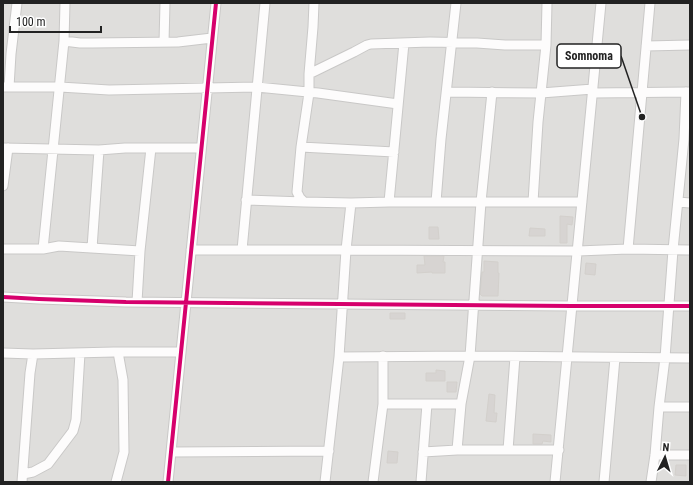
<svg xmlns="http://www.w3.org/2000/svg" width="693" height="485" viewBox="0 0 693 485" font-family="'Roboto Condensed',sans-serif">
<rect width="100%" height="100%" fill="#f0eeeb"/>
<!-- residential -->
<path fill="#dfdedc" d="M 3,3 L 690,3 L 690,482 L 3,482 Z"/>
<!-- building -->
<path fill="#d7d4d2" stroke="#d3d0cc" d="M 560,216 L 573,217 L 572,225 L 567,224 L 567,243 L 560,243 Z
M 429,227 L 438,227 L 439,239 L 429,239 Z
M 530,228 L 545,229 L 545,236 L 529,236 Z
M 424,256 L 444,256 L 443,262 L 445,262 L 445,273 L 432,273 L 432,272 L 417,273 L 417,265 L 425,265 Z
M 484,261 L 498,262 L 498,273 L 499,273 L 498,296 L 482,296 L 480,294 L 482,272 L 484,272 Z
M 586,263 L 596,264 L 595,275 L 585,274 Z
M 390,313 L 405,313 L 405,319 L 390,319 Z
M 436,370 L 445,371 L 445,381 L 426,381 L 426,373 L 436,373 Z
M 447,382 L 457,382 L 456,392 L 447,392 Z
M 489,394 L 495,395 L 494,413 L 497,413 L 496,422 L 486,421 Z
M 533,434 L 551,435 L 551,442 L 543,441 L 542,444 L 533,444 Z
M 388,451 L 398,452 L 397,463 L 387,463 Z
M 676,465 L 686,465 L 686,476 L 675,475 Z"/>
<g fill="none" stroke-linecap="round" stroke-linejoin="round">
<defs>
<path id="minor" d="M 64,41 L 80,43 L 92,43 L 178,42 L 212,38
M 164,42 L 165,3
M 646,46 L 690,45
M 309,74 L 354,52 L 367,45 L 371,44 L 430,42 L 477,43 L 505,45 L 546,45
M 3,87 L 60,87 L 109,90 L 257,87 L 318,93 L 398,104
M 9,87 L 11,54 L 17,3
M 447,92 L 541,93 L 593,89
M 593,93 L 690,92
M 301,147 L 394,152
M 3,148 L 99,150 L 125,148 L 201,148
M 3,186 L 8,148
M 246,200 L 304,202 L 351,203 L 389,202 L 582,202
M 304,202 L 300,198 L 297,192 L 301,147 L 309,93 L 309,74 L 313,27 L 314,3
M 389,202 L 404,43
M 436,202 L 441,139 L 456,3
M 533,202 L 538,122 L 546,45 L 547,3
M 678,202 L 690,203
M 92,248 L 99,150
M 3,249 L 43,249 L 59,246 L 140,251
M 43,249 L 64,41 L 65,3
M 628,249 L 650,3
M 191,250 L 346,250 L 578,251 L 628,249 L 690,250
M 242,250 L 265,3
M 3,297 L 39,299 L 126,302 L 572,306 L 690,306
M 137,302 L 140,251 L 151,148
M 3,353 L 33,354 L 114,352 L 181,352
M 339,357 L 470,356 L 690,358
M 383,404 L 461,404
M 659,407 L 690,407
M 457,450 L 461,404 L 470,356 L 481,202 L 492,92
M 508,450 L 515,357
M 171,452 L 329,451
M 423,452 L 457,450 L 559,450
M 655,455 L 690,455
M 23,474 L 33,472 L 48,464 L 73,431 L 76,420 L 80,353
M 22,482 L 30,373 L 33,354
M 116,482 L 124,452 L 123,380 L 118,352
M 168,482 L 216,3
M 325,482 L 339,357 L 346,250 L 351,203
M 373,482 L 383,404 L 383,356
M 421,482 L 427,404
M 555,482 L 601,3
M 604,482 L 615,358
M 651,482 L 655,455 L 659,407 L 665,358 L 673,250 L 684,139 L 686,92"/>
</defs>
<!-- minor casing -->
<use href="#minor" stroke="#c9c8c7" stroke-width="11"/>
<!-- minor -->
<use href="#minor" stroke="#fdfcfc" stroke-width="9"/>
<defs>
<path id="cycleway" d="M 3,297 L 39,299 L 126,302 L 572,306 L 690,306
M 168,482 L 216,3"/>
</defs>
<!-- cycleway casing -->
<use href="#cycleway" stroke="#fff" stroke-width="6"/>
<!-- cycleway -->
<use href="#cycleway" stroke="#d6006c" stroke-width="4"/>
</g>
<!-- callouts -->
<path fill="none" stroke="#222" stroke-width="1.5" d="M642 117L621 56"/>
<circle fill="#222" stroke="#fff" stroke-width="1.5" cx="642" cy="117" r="4"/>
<rect fill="#fff" stroke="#222" stroke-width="1.5" x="557" y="44" width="64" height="24" rx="4"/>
<g font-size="12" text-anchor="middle" font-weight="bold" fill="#222">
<text x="589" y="60">Somnoma</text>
</g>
<!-- border -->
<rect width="693" height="485" fill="none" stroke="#222222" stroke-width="8"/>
<!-- north arrow -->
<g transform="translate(665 457) rotate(5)" stroke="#ffffff" stroke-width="3" paint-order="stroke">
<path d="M0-3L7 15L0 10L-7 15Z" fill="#222222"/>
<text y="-6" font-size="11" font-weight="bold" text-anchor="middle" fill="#222222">N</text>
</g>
<!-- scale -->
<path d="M10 26v6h91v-6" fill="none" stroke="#222222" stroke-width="2"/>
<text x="16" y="26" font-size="12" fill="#222222" stroke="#ffffff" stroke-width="3" paint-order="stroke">100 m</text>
</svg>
